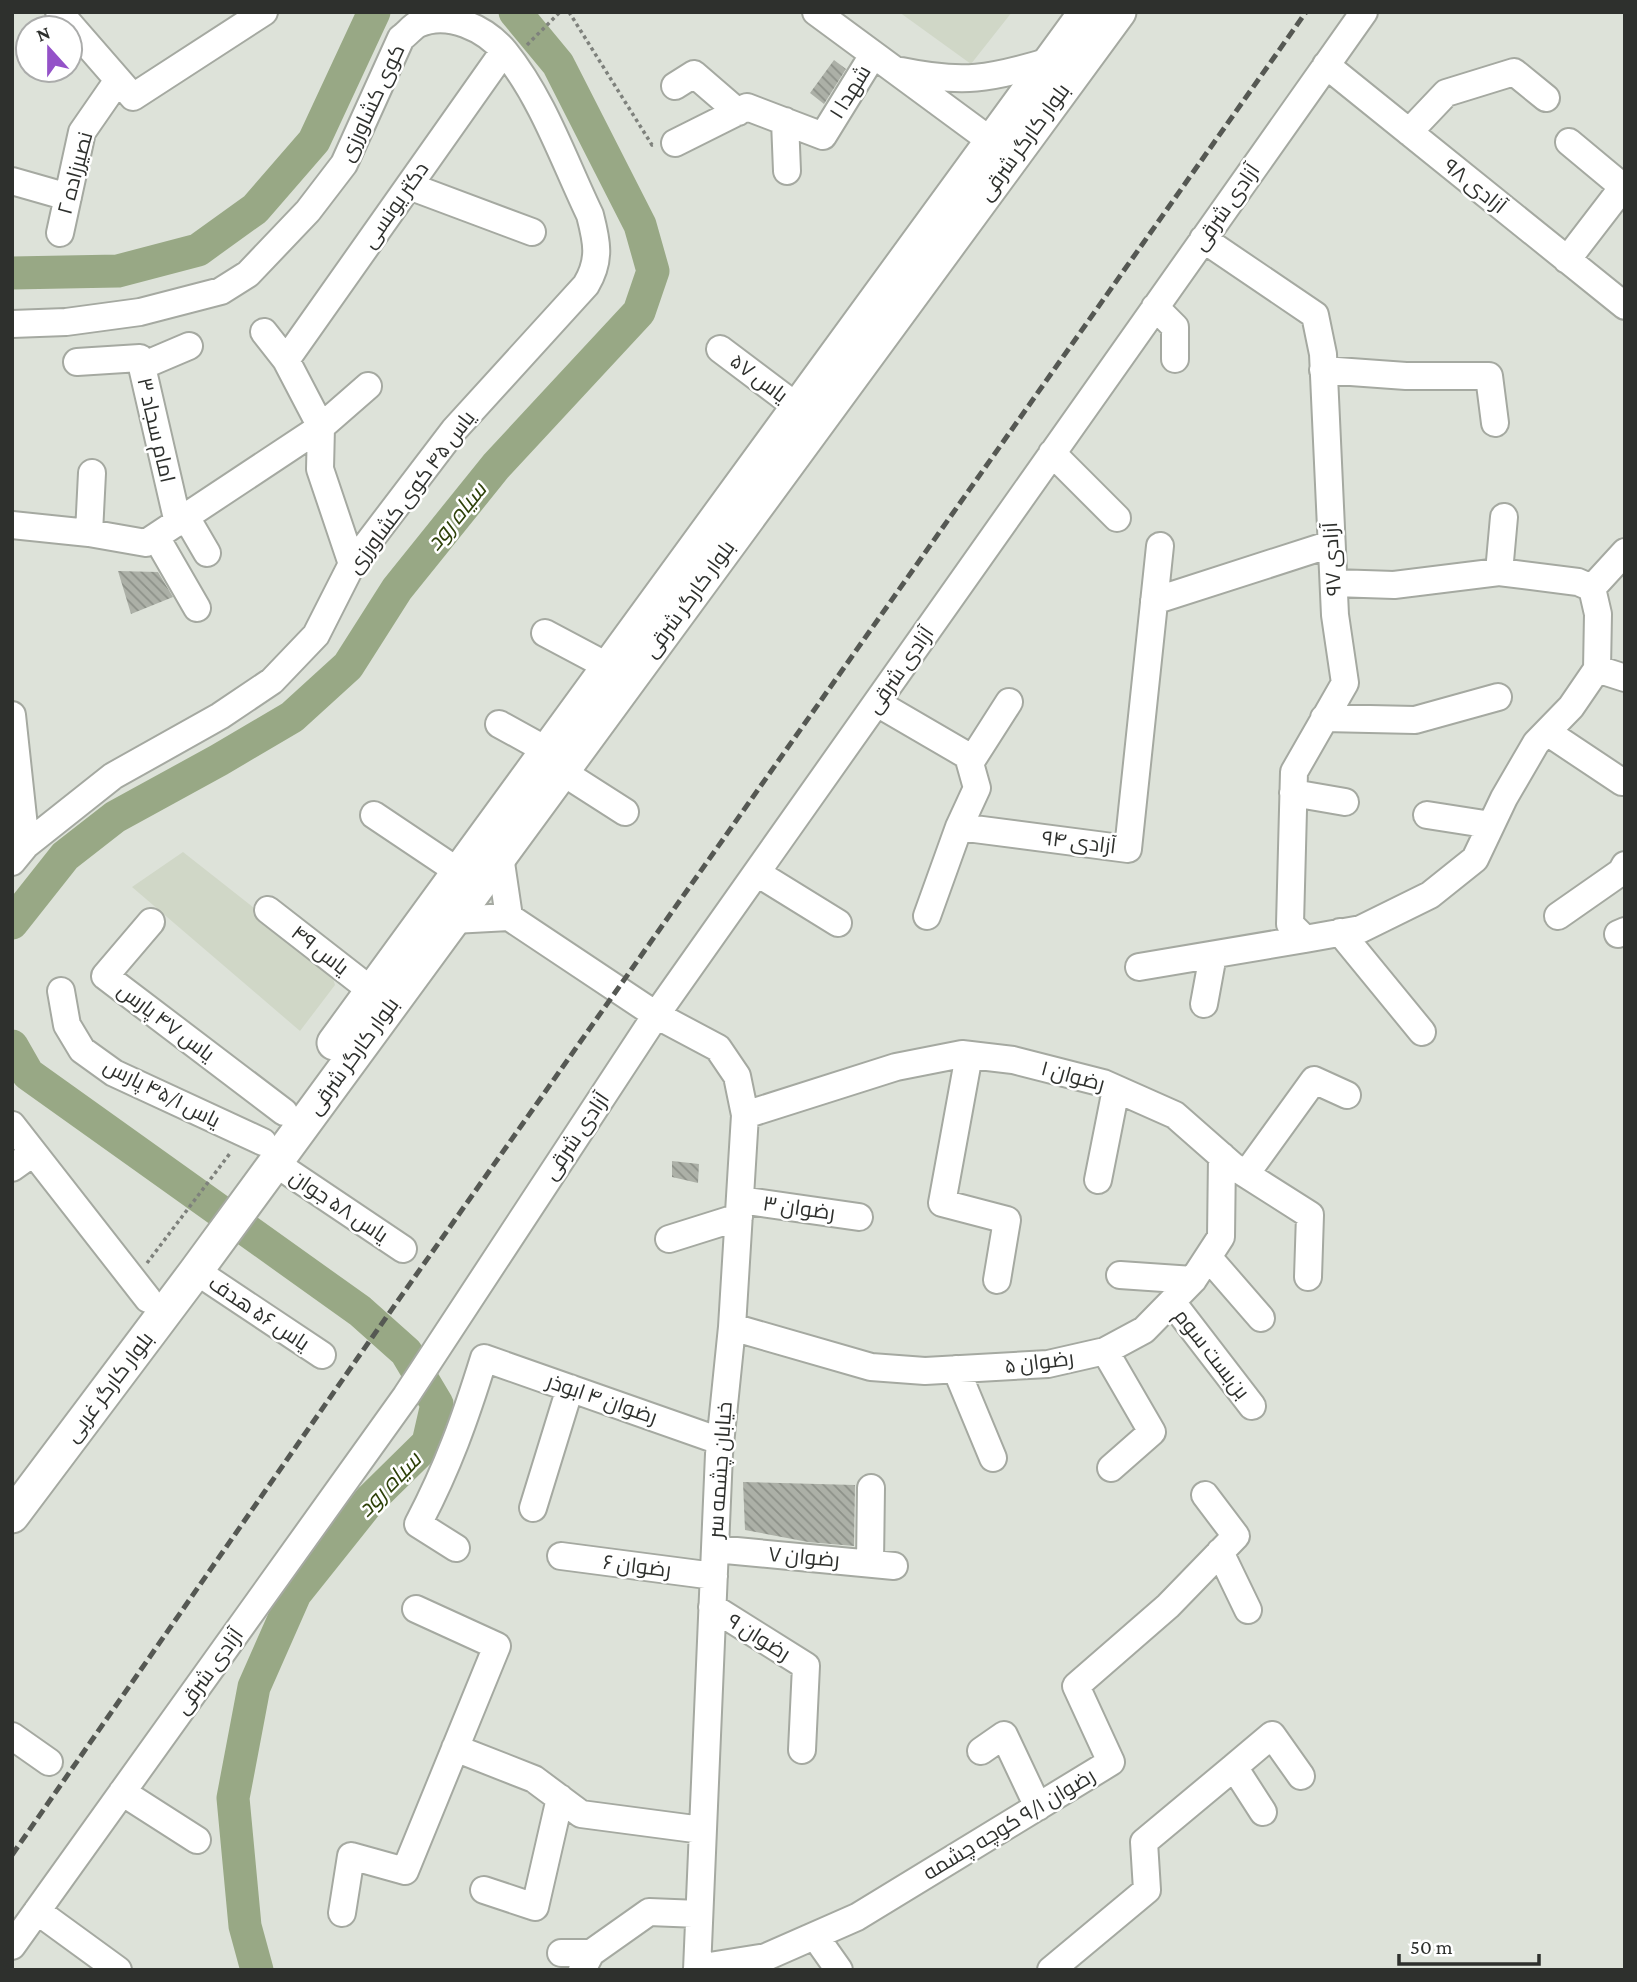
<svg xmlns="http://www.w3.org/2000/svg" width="1637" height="1982" viewBox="0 0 1637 1982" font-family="'Crimson Pro',Cairo,serif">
<defs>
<pattern id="building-back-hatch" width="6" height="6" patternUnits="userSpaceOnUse" patternTransform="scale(1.75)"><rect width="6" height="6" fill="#acb0a7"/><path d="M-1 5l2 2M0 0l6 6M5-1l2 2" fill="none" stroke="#8c9088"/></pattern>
</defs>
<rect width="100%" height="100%" fill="#dde2d9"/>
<!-- built -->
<path fill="#d0d7c7" d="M 899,12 L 1012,12 L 971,64 Z
M 183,852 L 330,968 L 335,985 L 300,1031 L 132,887 Z"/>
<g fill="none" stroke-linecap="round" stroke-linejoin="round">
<!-- river -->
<path stroke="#98a885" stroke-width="33" d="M 12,273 L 118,271 L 198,250 L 255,209 L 314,141 L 374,12
M 12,923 L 65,856 L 115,817 L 219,760 L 292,717 L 348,666 L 397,589 L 496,466 L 639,312 L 653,271 L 640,225 L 558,64 L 515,12
M 12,1046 L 28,1074 L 360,1311 L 406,1352 L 437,1404 L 428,1443 L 370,1500 L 295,1594 L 254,1687 L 233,1798 L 245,1926 L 257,1970"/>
</g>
<!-- building -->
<path fill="url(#building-back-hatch)" d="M 834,60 L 846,69 L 824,104 L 810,93 Z
M 118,571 L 158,572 L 173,597 L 131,614 Z
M 672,1161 L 699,1164 L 698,1183 L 672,1177 Z
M 743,1482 L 855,1485 L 854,1546 L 808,1542 L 745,1530 Z"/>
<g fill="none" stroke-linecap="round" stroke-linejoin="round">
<defs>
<path id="minor" d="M 59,12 L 133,97 L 264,12
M 816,12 L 991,141
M 1326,65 L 1625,306
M 901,71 C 963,84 990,79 1050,61
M 675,86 L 694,74 L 738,112
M 785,121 L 787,171
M 1409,132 L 1446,93 L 1514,72 L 1546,98
M 675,143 L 747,107 L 823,136 L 873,55
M 12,181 L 68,197
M 409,186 L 532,232
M 60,233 L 82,132 L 118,80
M 1203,239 L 1315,315 L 1323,354 L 1335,615 L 1345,683 L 1294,772 L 1290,924 L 1305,939 L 1361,929 L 1430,895 L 1475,859 L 1504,798 L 1536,743 L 1571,707 L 1597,669 L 1598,614 L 1592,588 L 1578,582 L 1499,572 L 1394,585 L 1334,583
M 1567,260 L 1623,187 L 1569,142
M 1155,307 L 1175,327 L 1175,359
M 12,324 L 66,322 L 140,312 L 221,291 L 248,274 L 308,211 L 344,164 L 401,38 C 407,34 412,27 418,24 C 448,10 486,29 505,52 C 543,99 564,161 590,215 C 597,242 601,260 586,285 L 454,430 L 352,564 L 316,635 L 272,681 L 220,716 L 113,776 L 26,845 L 12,862
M 264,332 L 286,360 L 321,427 L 320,469 L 352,564
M 720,349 L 797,407
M 286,360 L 504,51
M 77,362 L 140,358 L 178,523
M 142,366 L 189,346
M 1323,370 L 1406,376 L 1489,376 L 1495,423
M 1052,453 L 1117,518
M 186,517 L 207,553
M 12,525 L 89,533 L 146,543 L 321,427 L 368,386
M 89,533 L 92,473
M 156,537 L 197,608
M 1499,572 L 1504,517
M 1592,588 L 1625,552
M 1154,601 L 1331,544
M 545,633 L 609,667
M 1597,669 L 1625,678
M 877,703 L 968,756 L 977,788 L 959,827 L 927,916
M 12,715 L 26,845
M 1324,718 L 1415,720 L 1498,697
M 499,724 L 546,750
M 1547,732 L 1622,782
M 970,763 L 1009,702
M 561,771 L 625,812
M 1293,793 L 1345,802
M 374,815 L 459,872
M 1427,815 L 1491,825
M 959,827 L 1128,849 L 1160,546
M 500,856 L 509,917
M 757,873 L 838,923
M 268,910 L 372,991
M 1558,916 L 1621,872 L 1625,865
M 453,920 L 509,917 L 656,1015 L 718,1048 L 737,1076 L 745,1115 L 732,1327 L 719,1454 L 697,1970
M 151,922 L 105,976 L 284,1112
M 1340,932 L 1422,1032
M 1618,934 L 1625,931
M 1139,967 L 1305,939
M 61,991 L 67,1025 L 82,1050 L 114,1073 L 263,1142
M 1204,1004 L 1213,955
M 969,1055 L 942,1203 L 1007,1220 L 997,1280
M 745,1115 L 896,1067 L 962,1054 L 1013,1060 L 1103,1083 L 1175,1115 L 1233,1166 L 1310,1215 L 1308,1277
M 12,1125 L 148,1299
M 275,1163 L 403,1249
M 12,1168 L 33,1153
M 1246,1174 L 1314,1080 L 1347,1095
M 1098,1180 L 1116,1089
M 740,1200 L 859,1217
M 669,1239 L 739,1217
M 1208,1257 L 1261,1318
M 196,1271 L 322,1355
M 1120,1275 L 1193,1280
M 1172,1302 L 1252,1406
M 732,1327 L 871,1367 L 925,1371 L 1048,1364 L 1105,1351 L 1144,1330 L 1193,1280 L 1221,1237 L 1222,1156
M 1105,1351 L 1152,1432 L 1111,1468
M 956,1369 L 993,1458
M 533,1508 L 570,1388
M 456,1548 L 418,1524 C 448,1467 465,1419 484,1358 L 720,1441
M 715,1549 L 894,1566
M 1220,1552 L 1248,1610
M 561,1556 L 714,1576
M 870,1563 L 871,1488
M 712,1607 L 806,1666 L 802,1750
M 12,1736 L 49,1762
M 455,1748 L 534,1779 L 581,1814 L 702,1830
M 981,1751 L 1004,1735 L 1038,1807
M 1234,1767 L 1272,1735 L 1301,1776
M 122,1792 L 197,1840
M 484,1890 L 535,1907 L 560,1798
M 37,1911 L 118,1970
M 342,1913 L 351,1856 L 405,1871 L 497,1646 L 416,1609
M 815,1936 L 839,1970
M 12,1946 L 406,1396 L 656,1015 L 1364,12
M 561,1953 L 591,1953
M 697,1968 L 766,1957 L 857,1917 L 1111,1762 L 1076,1686 L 1168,1606 L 1236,1536 L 1205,1495
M 582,1970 L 591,1953 L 649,1912 L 699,1914
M 1051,1970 L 1147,1890 L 1144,1842 L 1234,1767 L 1263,1812"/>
<path id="major" d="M 334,1043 L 1086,12
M 12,1516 L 196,1271 L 1119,12"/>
</defs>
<!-- minor casing -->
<use href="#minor" stroke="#a5a9a1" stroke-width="30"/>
<!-- major casing -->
<use href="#major" stroke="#a5a9a1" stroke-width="37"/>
<!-- path -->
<path stroke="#7e817c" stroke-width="3.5" stroke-dasharray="3.5 3.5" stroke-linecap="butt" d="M 569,12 L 652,145 L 655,144
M 527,45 L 560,12
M 147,1263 L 231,1152"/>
<!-- minor -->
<use href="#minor" stroke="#fff" stroke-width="26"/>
<!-- major -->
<use href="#major" stroke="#fff" stroke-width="33"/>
<!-- rail -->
<path stroke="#555853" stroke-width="5" stroke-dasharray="10 5" stroke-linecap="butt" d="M 12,1855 L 359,1356 L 1306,12"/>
</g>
<g text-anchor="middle" stroke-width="5" stroke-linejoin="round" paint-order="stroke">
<!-- street labels -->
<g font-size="21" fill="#2e302d" stroke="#fff">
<text transform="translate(850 92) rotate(-58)" y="7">شهدا ۱</text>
<text transform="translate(372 103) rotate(-65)" y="7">کوی کشاورزی</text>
<text transform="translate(1024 142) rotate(-54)" y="7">بلوار کارگر شرقی</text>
<text transform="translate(75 173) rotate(-75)" y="7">نصیرزاده ۲</text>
<text transform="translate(1475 186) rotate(39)" y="7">آزادی ۹۸</text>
<text transform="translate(395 205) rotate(-55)" y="7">دکتر یونسی</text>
<text transform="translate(1226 207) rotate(-55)" y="7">آزادی شرقی</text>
<text transform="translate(759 378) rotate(37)" y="7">یاس ۵۷</text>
<text transform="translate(156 430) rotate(77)" y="7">امام سجاد ۳</text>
<text transform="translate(411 492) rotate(-53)" y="7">یاس ۴۵ کوی کشاورزی</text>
<text transform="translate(1332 559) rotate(-93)" y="7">آزادی ۹۷</text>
<text transform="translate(689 599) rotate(-54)" y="7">بلوار کارگر شرقی</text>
<text transform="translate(900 670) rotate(-55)" y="7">آزادی شرقی</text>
<text transform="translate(1079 842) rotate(7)" y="7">آزادی ۹۴</text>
<text transform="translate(320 950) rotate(38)" y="7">یاس ۴۹</text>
<text transform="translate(166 1022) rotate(37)" y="7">یاس ۴۷ پارس</text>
<text transform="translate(353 1056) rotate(-54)" y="7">بلوار کارگر شرقی</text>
<text transform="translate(1073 1076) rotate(15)" y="7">رضوان ۱</text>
<text transform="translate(162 1093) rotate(27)" y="7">یاس ۴۵/۱ پارس</text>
<text transform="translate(576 1136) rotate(-56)" y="7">آزادی شرقی</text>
<text transform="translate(339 1206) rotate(34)" y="7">یاس ۵۸ جوان</text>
<text transform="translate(799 1208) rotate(8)" y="7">رضوان ۳</text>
<text transform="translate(259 1313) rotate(34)" y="7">یاس ۵۶ هدف</text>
<text transform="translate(1212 1354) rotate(52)" y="7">بن‌بست سوم</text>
<text transform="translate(1039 1362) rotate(-7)" y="7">رضوان ۵</text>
<text transform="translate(109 1387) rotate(-53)" y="7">بلوار کارگر غربی</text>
<text transform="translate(602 1399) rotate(19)" y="7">رضوان ۴ ابوذر</text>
<text transform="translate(720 1470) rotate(-86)" y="7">خیابان چشمه سر</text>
<text transform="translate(804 1557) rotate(5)" y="7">رضوان ۷</text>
<text transform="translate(637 1566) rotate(7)" y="7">رضوان ۶</text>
<text transform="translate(759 1637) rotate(32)" y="7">رضوان ۹</text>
<text transform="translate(209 1671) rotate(-54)" y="7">آزادی شرقی</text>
<text transform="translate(1009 1824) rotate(-31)" y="7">رضوان ۹/۱ کوچه چشمه</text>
</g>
<!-- water labels -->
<g font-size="23" font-style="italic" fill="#2d4008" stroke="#fff">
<text transform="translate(456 516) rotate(-51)" y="8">سیاه رود</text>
<text transform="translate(389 1484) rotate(-46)" y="8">سیاه رود</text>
</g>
</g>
<!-- border -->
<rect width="1637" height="1982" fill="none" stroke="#2e302d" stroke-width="28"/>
<!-- north arrow -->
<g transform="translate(49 49) rotate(339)"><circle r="33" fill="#ffffff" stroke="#abacab" stroke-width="2"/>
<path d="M0-5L12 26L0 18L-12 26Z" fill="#9452c8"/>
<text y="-10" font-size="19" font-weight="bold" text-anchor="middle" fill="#2e302d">N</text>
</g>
<!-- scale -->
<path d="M1399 1954v10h140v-10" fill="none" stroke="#2e302d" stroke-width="3.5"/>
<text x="1410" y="1954" font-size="21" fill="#2e302d" stroke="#ffffff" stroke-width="5" paint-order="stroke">50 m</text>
</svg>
